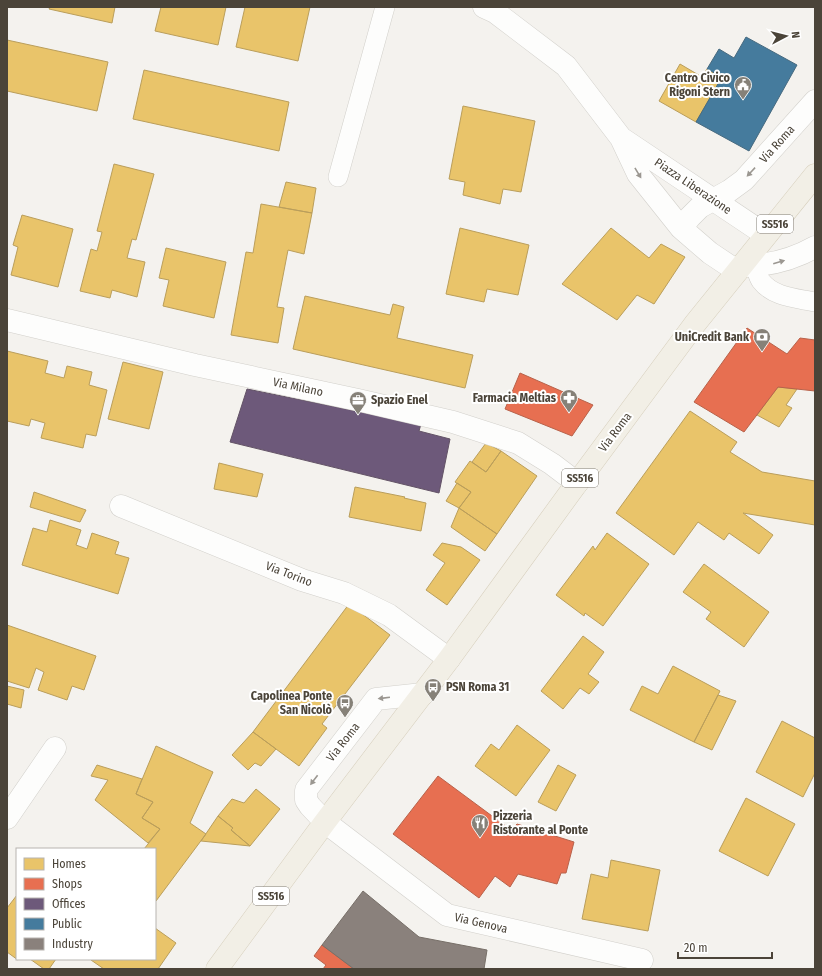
<svg xmlns="http://www.w3.org/2000/svg" width="822" height="976" viewBox="0 0 822 976" font-family="'Fira Sans Condensed',sans-serif">
<rect width="100%" height="100%" fill="#f4f2ee"/>
<!-- homes -->
<path fill="#e9c46a" stroke="#ba9e5b" d="M 50,7 L 115,7 L 112,23 L 49,9 Z
M 161,7 L 226,7 L 218,45 L 155,31 Z
M 245,7 L 310,7 L 298,61 L 236,47 Z
M 7,40 L 108,62 L 97,111 L 7,91 Z
M 680,64 L 702,77 L 707,69 L 722,77 L 696,122 L 659,101 Z
M 144,70 L 289,102 L 279,151 L 133,119 Z
M 463,106 L 535,121 L 521,192 L 503,189 L 500,204 L 463,195 L 465,182 L 449,179 Z
M 114,164 L 154,174 L 136,240 L 132,239 L 127,258 L 145,262 L 137,297 L 112,290 L 110,298 L 80,291 L 91,249 L 97,251 L 102,232 L 97,231 Z
M 286,182 L 316,188 L 312,213 L 279,207 Z
M 261,204 L 312,213 L 304,254 L 288,250 L 277,307 L 284,308 L 278,343 L 231,335 L 246,252 L 253,253 Z
M 22,215 L 73,229 L 58,287 L 11,275 L 18,247 L 13,245 Z
M 460,228 L 529,245 L 518,295 L 487,289 L 484,302 L 446,294 Z
M 611,228 L 649,258 L 661,244 L 685,257 L 654,304 L 637,295 L 617,320 L 562,284 Z
M 166,248 L 226,262 L 214,318 L 163,306 L 169,280 L 159,278 Z
M 305,296 L 390,315 L 393,304 L 404,307 L 397,338 L 473,355 L 465,388 L 293,349 Z
M 7,351 L 48,361 L 45,373 L 64,378 L 67,366 L 92,372 L 89,385 L 107,390 L 96,436 L 86,434 L 83,448 L 41,438 L 45,423 L 31,419 L 29,426 L 7,421 Z
M 123,362 L 163,372 L 149,429 L 108,419 Z
M 778,387 L 797,389 L 786,405 L 792,408 L 779,427 L 757,415 Z
M 690,411 L 737,442 L 730,452 L 762,472 L 815,481 L 815,525 L 743,513 L 773,535 L 759,554 L 729,533 L 724,540 L 698,522 L 674,555 L 616,513 Z
M 486,443 L 501,451 L 486,472 L 472,462 Z
M 501,451 L 537,476 L 497,534 L 459,508 L 471,492 L 455,482 L 470,461 L 486,472 Z
M 219,463 L 263,474 L 257,497 L 214,489 Z
M 457,483 L 471,492 L 459,508 L 446,501 Z
M 355,487 L 405,497 L 404,498 L 426,503 L 421,531 L 349,517 Z
M 34,492 L 86,510 L 80,522 L 30,507 Z
M 459,508 L 497,534 L 485,551 L 451,527 Z
M 50,520 L 81,530 L 76,545 L 87,549 L 92,533 L 119,542 L 115,554 L 129,558 L 118,594 L 22,565 L 33,528 L 47,532 Z
M 607,533 L 649,564 L 603,626 L 585,613 L 584,616 L 556,595 L 593,546 L 595,550 Z
M 442,543 L 461,547 L 480,560 L 447,605 L 426,590 L 445,563 L 433,555 Z
M 704,564 L 769,612 L 744,647 L 706,619 L 711,612 L 683,592 Z
M 349,604 L 390,635 L 322,724 L 327,728 L 299,766 L 253,732 Z
M 7,625 L 96,656 L 84,690 L 72,686 L 67,700 L 38,690 L 44,672 L 36,668 L 29,688 L 7,681 Z
M 583,636 L 604,652 L 588,674 L 599,682 L 589,694 L 580,688 L 563,709 L 541,691 Z
M 673,666 L 720,691 L 694,742 L 630,710 L 642,686 L 658,694 Z
M 7,686 L 24,690 L 21,708 L 7,704 Z
M 718,695 L 736,701 L 712,750 L 694,742 Z
M 782,721 L 815,738 L 815,773 L 803,797 L 756,772 Z
M 517,725 L 550,750 L 516,796 L 475,766 L 491,744 L 499,750 Z
M 253,732 L 276,749 L 261,766 L 255,763 L 248,770 L 232,755 Z
M 156,746 L 213,772 L 190,823 L 206,834 L 156,901 L 155,849 L 144,849 L 160,829 L 142,818 L 153,802 L 136,794 Z
M 97,765 L 142,779 L 136,794 L 153,802 L 142,818 L 160,829 L 148,843 L 95,800 L 108,780 L 91,776 Z
M 558,765 L 576,775 L 556,811 L 538,802 Z
M 256,789 L 280,809 L 250,846 L 231,830 L 233,828 L 218,816 L 232,799 L 244,803 Z
M 746,798 L 795,824 L 768,876 L 719,851 Z
M 218,816 L 233,828 L 231,830 L 250,846 L 201,841 Z
M 611,860 L 660,870 L 648,931 L 582,919 L 591,874 L 608,878 Z
M 17,895 L 17,959 L 18,959 L 18,960 L 7,952 L 7,908 Z
M 155,928 L 176,943 L 158,969 L 104,969 L 91,960 L 155,959 Z
M 30,959 L 56,959 L 49,969 L 44,969 Z"/>
<!-- shops -->
<path fill="#e76f51" stroke="#b8624a" d="M 747,328 L 787,354 L 800,338 L 815,340 L 815,391 L 778,387 L 744,432 L 694,402 Z
M 520,373 L 593,405 L 572,436 L 505,409 Z
M 438,776 L 511,830 L 517,824 L 574,842 L 566,873 L 561,873 L 557,884 L 518,874 L 510,887 L 495,876 L 479,898 L 393,834 Z
M 322,945 L 354,969 L 323,969 L 326,965 L 314,956 Z"/>
<!-- offices -->
<path fill="#6d597a" stroke="#635366" d="M 247,389 L 421,424 L 419,431 L 450,439 L 439,493 L 230,442 Z"/>
<!-- public -->
<path fill="#457b9d" stroke="#476a7f" d="M 746,37 L 797,65 L 749,151 L 696,122 L 722,77 L 707,69 L 719,49 L 734,58 Z"/>
<!-- industry -->
<path fill="#8a817c" stroke="#776f68" d="M 363,891 L 419,937 L 487,950 L 484,969 L 354,969 L 322,945 Z"/>
<g fill="none" stroke-linecap="round" stroke-linejoin="round">
<defs>
<path id="service" d="M 338,177 L 385,7
M 755,266 C 757,271 758,277 761,281 C 773,297 796,298 815,302"/>
<path id="minor" d="M 484,7 L 495,12 L 566,66 L 621,138 L 638,174 L 681,228 L 710,253 L 737,271
M 621,138 L 766,235
M 681,228 L 690,217 L 700,207 L 729,191 L 744,180 L 815,101
M 741,266 C 768,266 792,260 815,247
M 7,320 L 195,365 L 358,400 L 453,422 L 518,443 L 552,464 L 577,483
M 121,506 L 302,580 L 344,593 L 389,615 L 449,659
M 423,694 L 376,699 L 306,790 L 306,800 L 310,806 L 325,822 L 447,915 L 642,960
M 7,818 L 55,748"/>
<path id="primary" d="M 217,969 L 325,822 L 449,659 L 577,483 L 694,325 L 815,175"/>
</defs>
<!-- service casing -->
<use href="#service" stroke="#d2d0cb" stroke-width="20"/>
<!-- minor casing -->
<use href="#minor" stroke="#d2d0cb" stroke-width="23"/>
<!-- primary casing -->
<use href="#primary" stroke="#d6cebb" stroke-width="23"/>
<!-- service -->
<use href="#service" stroke="#fdfdfc" stroke-width="19"/>
<!-- minor -->
<use href="#minor" stroke="#fdfdfc" stroke-width="22"/>
<!-- primary -->
<use href="#primary" stroke="#f2efe6" stroke-width="22"/>
</g>
<!-- one-way arrows -->
<defs><path id="oneway-solid" d="M-6-.8H1V-3.2L6.5 0L1 3.2V.8H-6Z"/></defs>
<g fill="#9b9791">
<use href="#oneway-solid" transform="translate(751 172) rotate(133)"/>
<use href="#oneway-solid" transform="translate(638 173) rotate(59)"/>
<use href="#oneway-solid" transform="translate(779 262) rotate(-16)"/>
<use href="#oneway-solid" transform="translate(384 698) rotate(173)"/>
<use href="#oneway-solid" transform="translate(314 780) rotate(127)"/>
</g>
<!-- icons -->
<defs>
<symbol id="civic-pin" viewBox="-11 -11 22 30"><path d="M0 17L-7.5 6A9.5 9.5 0 1 1 7.5 6Z" fill="#868178" stroke="#fff"/><path d="M-.6-6.5H3V-4.5H.6V-3L4-1V1h2V6H-6V1h2V-1L-.6-3ZM-1.2 2.5V6h2.4V2.5Z" fill="#fff"/></symbol>
<symbol id="bank-pin" viewBox="-11 -11 22 30"><path d="M0 17L-7.5 6A9.5 9.5 0 1 1 7.5 6Z" fill="#868178" stroke="#fff"/><path d="M-6-4H6V4H-6ZM0-2.3a2.3 2.3 0 1 0 0 4.6a2.3 2.3 0 1 0 0-4.6Z" fill="#fff"/></symbol>
<symbol id="pharmacy-pin" viewBox="-11 -11 22 30"><path d="M0 17L-7.5 6A9.5 9.5 0 1 1 7.5 6Z" fill="#868178" stroke="#fff"/><path d="M-2-6h4v4h4v4h-4v4h-4v-4h-4v-4h4Z" fill="#fff"/></symbol>
<symbol id="office-pin" viewBox="-11 -11 22 30"><path d="M0 17L-7.5 6A9.5 9.5 0 1 1 7.5 6Z" fill="#868178" stroke="#fff"/><path d="M-6-3h4V-5.5h4V-3h4V5H-6ZM-1-4.5V-3h2v-1.5ZM-6 0V1H6V0Z" fill="#fff"/></symbol>
<symbol id="bus-pin" viewBox="-11 -11 22 30"><path d="M0 17L-7.5 6A9.5 9.5 0 1 1 7.5 6Z" fill="#868178" stroke="#fff"/><path d="M-5-6H5V4H4V6H2V4H-2V6H-4V4H-5ZM-3.5-4V0h7V-4ZM-3.5 1.2v1.5H-2V1.2ZM2 1.2v1.5H3.5V1.2Z" fill="#fff"/></symbol>
<symbol id="restaurant-pin" viewBox="-11 -11 22 30"><path d="M0 17L-7.5 6A9.5 9.5 0 1 1 7.5 6Z" fill="#868178" stroke="#fff"/><path d="M-5-6h1v4h1v-4h1v4h1v-4h1v5L-1.5 .5V6h-2V.5L-5-1ZM5-6V6H3V1.5H1.5Q1.5-4 5-6Z" fill="#fff"/></symbol>
</defs>
<g fill-rule="evenodd">
<use href="#civic-pin" x="733" y="75" width="20" height="27"/>
<use href="#bank-pin" x="752" y="327" width="20" height="27"/>
<use href="#pharmacy-pin" x="559" y="388" width="20" height="27"/>
<use href="#office-pin" x="348" y="390" width="20" height="27"/>
<use href="#bus-pin" x="423" y="677" width="20" height="27"/>
<use href="#bus-pin" x="335" y="693" width="20" height="27"/>
<use href="#restaurant-pin" x="470" y="813" width="20" height="27"/>
</g>
<g text-anchor="middle" stroke-width="4" stroke-linejoin="round" paint-order="stroke">
<!-- shield labels -->
<g fill="#fff" stroke="#817c74" stroke-width="1">
<rect x="757" y="215" width="36" height="18" rx="3"/>
<rect x="562" y="469" width="36" height="18" rx="3"/>
<rect x="253" y="887" width="36" height="18" rx="3"/>
</g>
<g font-size="11" font-weight="bold" fill="#4b4439">
<text x="775" y="228">SS516</text>
<text x="580" y="482">SS516</text>
<text x="271" y="900">SS516</text>
</g>
<!-- poi labels -->
<g font-size="12" font-weight="bold" fill="#4b4439" stroke="#fff" text-anchor="end">
<text x="730" y="82">Centro Civico<tspan x="730" dy="14">Rigoni Stern</tspan></text>
<text x="749" y="341">UniCredit Bank</text>
<text x="556" y="402">Farmacia Meltias</text>
<text x="371" y="404" text-anchor="start">Spazio Enel</text>
<text x="446" y="691" text-anchor="start">PSN Roma 31</text>
<text x="332" y="700">Capolinea Ponte<tspan x="332" dy="14">San Nicolò</tspan></text>
<text x="493" y="820" text-anchor="start">Pizzeria<tspan x="493" dy="14">Ristorante al Ponte</tspan></text>
</g>
<!-- street labels -->
<g font-size="12" fill="#4b4439" stroke="#fff">
<text transform="translate(777 144) rotate(-48)" y="4">Via Roma</text>
<text transform="translate(693 186) rotate(34)" y="4">Piazza Liberazione</text>
<text transform="translate(298 387) rotate(12)" y="4">Via Milano</text>
<text transform="translate(615 432) rotate(-53)" y="4">Via Roma</text>
<text transform="translate(289 574) rotate(21)" y="4">Via Torino</text>
<text transform="translate(343 742) rotate(-52)" y="4">Via Roma</text>
<text transform="translate(481 923) rotate(13)" y="4">Via Genova</text>
</g>
</g>
<!-- border -->
<rect width="822" height="976" fill="none" stroke="#4b4439" stroke-width="16"/>
<!-- legend -->
<rect x="16" y="848" width="140" height="112" fill="#ffffff" stroke="#b7b4b0"/>
<rect x="24" y="858" width="20" height="12" fill="#e9c46a" stroke="#b7b4b0"/>
<text x="52" y="868" font-size="12" fill="#4b4439">Homes</text>
<rect x="24" y="878" width="20" height="12" fill="#e76f51" stroke="#b7b4b0"/>
<text x="52" y="888" font-size="12" fill="#4b4439">Shops</text>
<rect x="24" y="898" width="20" height="12" fill="#6d597a" stroke="#b7b4b0"/>
<text x="52" y="908" font-size="12" fill="#4b4439">Offices</text>
<rect x="24" y="918" width="20" height="12" fill="#457b9d" stroke="#b7b4b0"/>
<text x="52" y="928" font-size="12" fill="#4b4439">Public</text>
<rect x="24" y="938" width="20" height="12" fill="#8a817c" stroke="#b7b4b0"/>
<text x="52" y="948" font-size="12" fill="#4b4439">Industry</text>
<!-- north arrow -->
<g transform="translate(786 36) rotate(83)" stroke="#ffffff" stroke-width="3" paint-order="stroke">
<path d="M0-3L7 15L0 10L-7 15Z" fill="#4b4439"/>
<text y="-6" font-size="11" font-weight="bold" text-anchor="middle" fill="#4b4439">N</text>
</g>
<!-- scale -->
<path d="M678 952v6h94v-6" fill="none" stroke="#4b4439" stroke-width="2"/>
<text x="684" y="952" font-size="12" fill="#4b4439" stroke="#ffffff" stroke-width="3" paint-order="stroke">20 m</text>
</svg>
